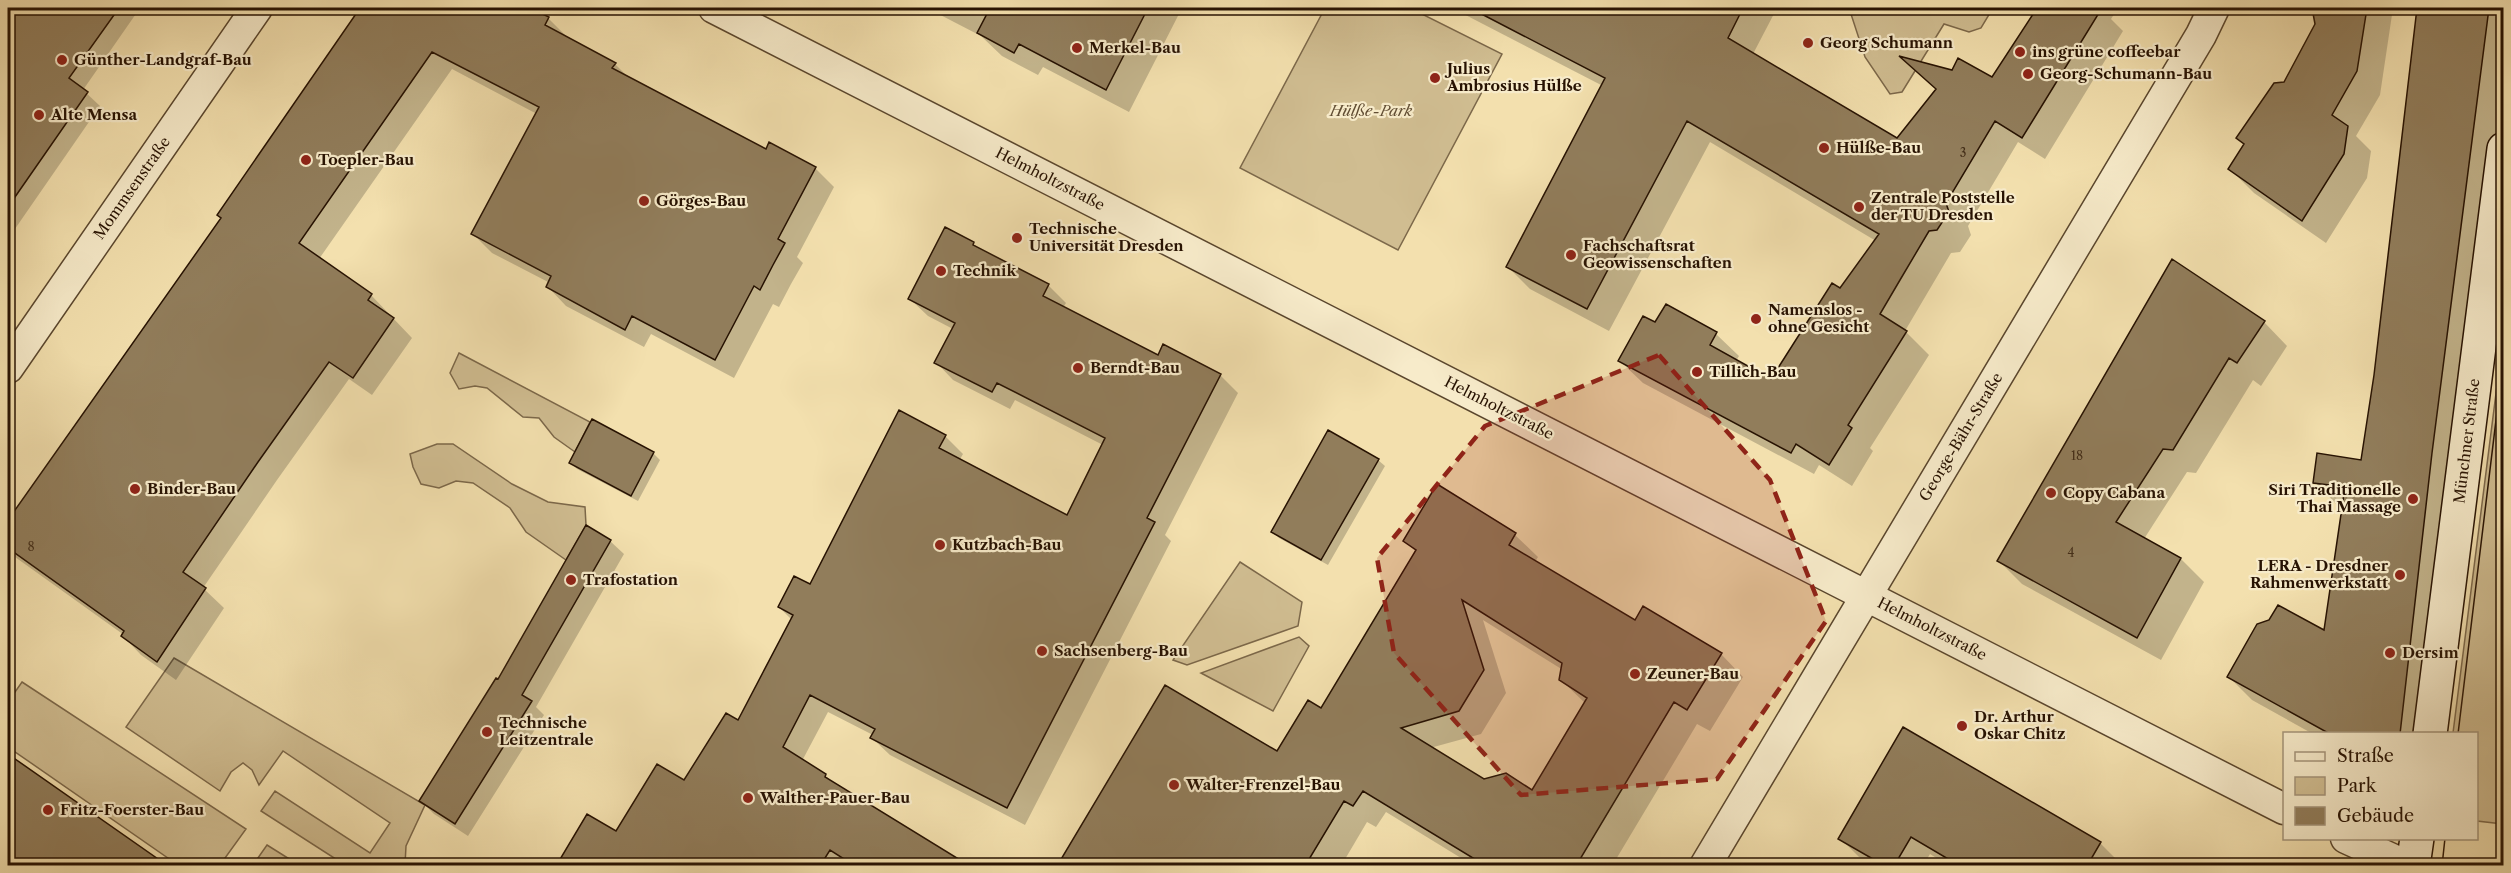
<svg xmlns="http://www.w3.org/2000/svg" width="2511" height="873" viewBox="0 0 2511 873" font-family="'Libre Caslon Text',serif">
<rect width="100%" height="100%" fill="#f3e0ae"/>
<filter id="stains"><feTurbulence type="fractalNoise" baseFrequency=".00333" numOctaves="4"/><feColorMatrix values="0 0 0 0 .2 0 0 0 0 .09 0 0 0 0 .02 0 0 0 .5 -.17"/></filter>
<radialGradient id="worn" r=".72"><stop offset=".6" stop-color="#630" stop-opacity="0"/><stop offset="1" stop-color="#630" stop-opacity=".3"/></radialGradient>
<!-- green -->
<path fill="#d0bd91" stroke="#7c684a" stroke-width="1.5" d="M 1325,8 L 1410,8 L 1502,54 L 1398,250 L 1240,168 Z
M 1849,8 L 1993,8 L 1981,28 L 1969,32 L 1944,24 L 1902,92 L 1890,94 L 1865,57 Z
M 2503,338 L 2504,824 L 2503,824 L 2477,821 L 2476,734 L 2453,733 Z
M 459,353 L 590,422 L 575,452 L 554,437 L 539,418 L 523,417 L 487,388 L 475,386 L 459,389 L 450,373 Z
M 437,444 L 453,444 L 512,484 L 548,502 L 585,507 L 586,525 L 566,560 L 526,532 L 510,508 L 473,483 L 456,481 L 439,488 L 421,484 L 413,467 L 410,454 Z
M 1240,562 L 1302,602 L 1298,626 L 1187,665 L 1173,660 Z
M 1299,637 L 1309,646 L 1273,711 L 1201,673 Z
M 174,658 L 425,805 L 406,846 L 405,865 L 345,865 L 261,811 L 275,791 L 370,853 L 390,823 L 283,751 L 259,785 L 252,770 L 243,763 L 231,772 L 220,791 L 126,727 Z
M 22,682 L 246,829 L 220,865 L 178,865 L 8,747 L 8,702 Z
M 267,845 L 299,865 L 253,865 Z"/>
<!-- shadow -->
<path fill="#0003" fill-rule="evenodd" d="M 8,8 L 19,8 L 25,12 L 28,8 L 140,8 L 83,90 L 100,106 L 8,239 Z
M 362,8 L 527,8 L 548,18 L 567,37 L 615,64 L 630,79 L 766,151 L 815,168 L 834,187 L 797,257 L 803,263 L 791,284 L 779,307 L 773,304 L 734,378 L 651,334 L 644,347 L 566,306 L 548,287 L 550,283 L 492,253 L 473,234 L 537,114 L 452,69 L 319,259 L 371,295 L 412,338 L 372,395 L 349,379 L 277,480 L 203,588 L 224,608 L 176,680 L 141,655 L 123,636 L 124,635 L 15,557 L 8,550 L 8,522 L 223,218 L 219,215 Z
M 927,8 L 1182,8 L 1129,112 L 1043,67 L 1038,75 L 1002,56 L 981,36 Z
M 1452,8 L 1777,8 L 1753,54 L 1897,140 L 1937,90 L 1904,59 L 1952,72 L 1993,79 L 2032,19 L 2027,8 L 2118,8 L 2111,19 L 2123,31 L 2045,159 L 2018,142 L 1968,226 L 1971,235 L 1960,252 L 1951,253 L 1905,331 L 1929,355 L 1870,448 L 1873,451 L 1852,486 L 1819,465 L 1814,474 L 1643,383 L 1620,361 L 1656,324 L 1716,334 L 1739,356 L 1736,361 L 1771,381 L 1876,241 L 1710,142 L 1609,331 L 1530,289 L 1508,267 L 1603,86 Z
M 2319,8 L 2393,8 L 2380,95 L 2356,136 L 2371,151 L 2367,178 L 2326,243 L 2254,193 L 2230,169 L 2245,145 L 2237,138 L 2285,83 L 2316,24 L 2315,16 Z
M 2418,8 L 2487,8 L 2504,25 L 2504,95 L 2454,477 L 2426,734 L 2313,734 L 2252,700 L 2229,677 L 2270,621 L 2326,633 L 2344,506 L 2338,506 L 2315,482 L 2362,461 L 2375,375 Z
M 973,243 L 980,250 L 1048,285 L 1066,303 L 1063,308 L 1158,357 L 1163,346 L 1221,376 L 1238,393 L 1165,535 L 1171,541 L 1025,825 L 890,755 L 872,738 L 873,735 L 828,712 L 802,761 L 825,775 L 833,783 L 967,866 L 558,866 L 617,834 L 684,782 L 739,722 L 792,620 L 779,607 L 810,586 L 945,436 L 963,454 L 959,461 L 1067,517 L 1103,445 L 1015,400 L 1010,409 L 953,380 L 936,362 L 953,329 L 928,316 L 910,299 Z
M 2173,261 L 2264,322 L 2287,346 L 2261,386 L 2253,380 L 2196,473 L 2187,472 L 2144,539 L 2181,559 L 2204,582 L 2161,660 L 2022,584 L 1999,561 Z
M 592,421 L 653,453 L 660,460 L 638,501 L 577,469 L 571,463 Z
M 1378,460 L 1385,466 L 1328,565 L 1279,538 L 1273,532 Z
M 586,527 L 610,541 L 624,554 L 536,707 L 544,715 L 468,836 L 434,814 L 421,801 L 498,681 Z
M 1515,535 L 1538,557 L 1535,562 L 1636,622 L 1721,654 L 1743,677 L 1710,731 L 1697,724 L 1612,866 L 1474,866 L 1386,812 L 1376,827 L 1367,822 L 1341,866 L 1053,866 L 1057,860 L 1061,862 L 1278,754 L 1322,710 L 1416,552 L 1405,541 ZM 1483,620 L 1563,670 L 1561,680 L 1586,704 L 1532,792 L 1483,781 L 1430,748 L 1481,734 L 1506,693 Z
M 1903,729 L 2100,843 L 2119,862 L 2117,866 L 1949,866 L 1930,854 L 1923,866 L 1873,866 L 1859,857 L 1840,838 Z
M 8,756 L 166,866 L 8,866 Z"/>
<!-- building -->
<path fill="#917d5b" stroke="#271202" stroke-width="1.5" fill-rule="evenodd" d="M 8,8 L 119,8 L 69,78 L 88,92 L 8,207 Z
M 360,8 L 530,8 L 549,17 L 545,25 L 616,63 L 612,68 L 766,149 L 769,142 L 816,167 L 778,239 L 785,243 L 773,265 L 760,290 L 754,286 L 715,360 L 632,316 L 625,330 L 546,287 L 551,276 L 471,234 L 539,107 L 432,52 L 299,243 L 372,294 L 368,300 L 394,318 L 353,378 L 329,362 L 258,462 L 183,572 L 206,588 L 157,662 L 121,636 L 124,631 L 8,548 L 8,520 L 221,218 L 217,215 Z
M 990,8 L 1148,8 L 1106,90 L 1019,44 L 1014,53 L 977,33 Z
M 1470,8 L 1743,8 L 1728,38 L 1897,138 L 1936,89 L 1899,56 L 1952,70 L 1958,58 L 1992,77 L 2037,8 L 2102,8 L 2022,138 L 1995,121 L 1946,203 L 1949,212 L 1937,230 L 1929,231 L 1900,280 L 1880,314 L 1907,331 L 1848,425 L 1852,428 L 1829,465 L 1796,444 L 1791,453 L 1618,361 L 1643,316 L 1655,322 L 1666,304 L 1717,332 L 1710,345 L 1771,379 L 1832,283 L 1840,288 L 1879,234 L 1687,121 L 1587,309 L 1506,267 L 1605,78 Z
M 2312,8 L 2367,8 L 2357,71 L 2332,115 L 2348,126 L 2344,154 L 2302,221 L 2228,169 L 2244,144 L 2236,138 L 2274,83 L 2284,82 L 2315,24 Z
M 2417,8 L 2489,8 L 2432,453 L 2400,734 L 2330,734 L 2227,677 L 2257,624 L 2269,620 L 2278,605 L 2324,630 L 2345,487 L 2313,483 L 2317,453 L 2361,460 L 2374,375 Z
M 945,227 L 974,242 L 973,245 L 1049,284 L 1043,296 L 1158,355 L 1163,344 L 1221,374 L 1147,518 L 1155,522 L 1007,808 L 870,738 L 875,729 L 810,695 L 783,747 L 826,774 L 825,777 L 970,866 L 855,866 L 830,850 L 820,866 L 556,866 L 587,814 L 616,831 L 657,764 L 684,780 L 726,713 L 738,720 L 793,615 L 778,607 L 794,576 L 810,584 L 899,410 L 946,435 L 939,448 L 1067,515 L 1105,438 L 997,383 L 992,392 L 934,363 L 955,323 L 908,299 Z
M 2172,259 L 2265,321 L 2237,363 L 2229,358 L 2173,450 L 2163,449 L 2116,522 L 2181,558 L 2137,638 L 1997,561 Z
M 592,419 L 654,452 L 631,496 L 569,463 Z
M 1328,430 L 1379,459 L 1321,560 L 1271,532 Z
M 1437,484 L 1516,533 L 1509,545 L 1635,620 L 1643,606 L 1722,653 L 1687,710 L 1674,702 L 1576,866 L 1486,866 L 1363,791 L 1353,806 L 1344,801 L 1305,866 L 1057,866 L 1165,685 L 1277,751 L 1308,700 L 1321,708 L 1416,550 L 1403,541 ZM 1462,600 L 1562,663 L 1559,680 L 1587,698 L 1532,790 L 1506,773 L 1484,779 L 1401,728 L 1459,711 L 1484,670 Z
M 586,525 L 611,540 L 522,695 L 532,701 L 455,824 L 419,801 L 496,678 L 498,679 Z
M 1903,727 L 2101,842 L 2087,866 L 1960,866 L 1911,837 L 1894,866 L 1885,866 L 1838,839 Z
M 8,754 L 168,866 L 8,866 Z"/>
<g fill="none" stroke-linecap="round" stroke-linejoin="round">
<defs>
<path id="street" d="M 714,8 L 2284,809
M 8,368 L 257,8
M 2346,838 L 2407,866
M 1705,866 L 2201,35 L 2214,8"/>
<path id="secondary" d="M 2430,734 L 2504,149
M 2413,866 L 2417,838"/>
</defs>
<!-- street casing -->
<use href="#street" stroke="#5a462d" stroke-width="33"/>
<!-- secondary casing -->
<use href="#secondary" stroke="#271202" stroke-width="36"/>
<!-- street -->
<use href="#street" stroke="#f7ebca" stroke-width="30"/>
<!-- secondary -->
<use href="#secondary" stroke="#f7ebca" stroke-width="33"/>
<!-- tram -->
<path stroke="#271202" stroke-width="1.5" d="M 2458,734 L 2504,354
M 2442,866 L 2445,838"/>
</g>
<!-- marked area -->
<path fill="#8f2418" fill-opacity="0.2" stroke="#8f2418" stroke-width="4.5" stroke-dasharray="12 8" stroke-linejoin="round" d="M 1659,355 L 1770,480 L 1826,621 L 1717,779 L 1521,795 L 1394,653 L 1377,558 L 1485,426 Z"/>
<!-- markers -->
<g fill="#8f2418" stroke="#f7ebca" stroke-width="2">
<circle cx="1808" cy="43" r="6"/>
<circle cx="1077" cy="48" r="6"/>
<circle cx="2020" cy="52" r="6"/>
<circle cx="62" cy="60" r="6"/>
<circle cx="2028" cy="74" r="6"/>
<circle cx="1435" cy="78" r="6"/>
<circle cx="39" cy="115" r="6"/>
<circle cx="1824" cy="148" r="6"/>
<circle cx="306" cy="160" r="6"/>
<circle cx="644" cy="201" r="6"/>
<circle cx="1859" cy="207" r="6"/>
<circle cx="1017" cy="238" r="6"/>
<circle cx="1571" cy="255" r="6"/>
<circle cx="941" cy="271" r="6"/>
<circle cx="1756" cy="319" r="6"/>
<circle cx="1078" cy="368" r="6"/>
<circle cx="1697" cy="372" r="6"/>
<circle cx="135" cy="489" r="6"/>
<circle cx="2051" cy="493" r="6"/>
<circle cx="2413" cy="499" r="6"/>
<circle cx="940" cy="545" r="6"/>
<circle cx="2400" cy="575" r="6"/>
<circle cx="571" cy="580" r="6"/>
<circle cx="1042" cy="651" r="6"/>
<circle cx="2390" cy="653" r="6"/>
<circle cx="1635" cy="674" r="6"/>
<circle cx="1962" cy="726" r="6"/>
<circle cx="487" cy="732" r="6"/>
<circle cx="1174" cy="785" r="6"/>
<circle cx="748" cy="798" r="6"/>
<circle cx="48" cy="810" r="6"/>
</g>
<g text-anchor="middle" stroke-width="4.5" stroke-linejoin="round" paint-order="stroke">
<!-- number labels -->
<g font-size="12" fill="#422d18">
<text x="1963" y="157">3</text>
<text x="2077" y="460">18</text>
<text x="31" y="551">8</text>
<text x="2071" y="557">4</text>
</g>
<!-- poi labels -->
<g font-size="15" font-weight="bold" fill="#271202" stroke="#f7ebca" text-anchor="start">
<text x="1820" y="48">Georg Schumann</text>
<text x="1089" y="53">Merkel-Bau</text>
<text x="2032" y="57">ins grüne coffeebar</text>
<text x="74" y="65">Günther-Landgraf-Bau</text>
<text x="1447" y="74">Julius<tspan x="1447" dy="17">Ambrosius Hülße</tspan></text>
<text x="2040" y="79">Georg-Schumann-Bau</text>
<text x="51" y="120">Alte Mensa</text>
<text x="1836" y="153">Hülße-Bau</text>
<text x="318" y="165">Toepler-Bau</text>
<text x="1871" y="203">Zentrale Poststelle<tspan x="1871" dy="17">der TU Dresden</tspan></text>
<text x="656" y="206">Görges-Bau</text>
<text x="1029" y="234">Technische<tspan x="1029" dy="17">Universität Dresden</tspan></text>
<text x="1583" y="251">Fachschaftsrat<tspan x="1583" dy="17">Geowissenschaften</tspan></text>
<text x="953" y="276">Technik</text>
<text x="1768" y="315">Namenslos -<tspan x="1768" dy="17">ohne Gesicht</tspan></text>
<text x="1090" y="373">Berndt-Bau</text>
<text x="1709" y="377">Tillich-Bau</text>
<text x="147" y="494">Binder-Bau</text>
<text x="2401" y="495" text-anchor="end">Siri Traditionelle<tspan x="2401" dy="17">Thai Massage</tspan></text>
<text x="2063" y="498">Copy Cabana</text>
<text x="952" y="550">Kutzbach-Bau</text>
<text x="2388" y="571" text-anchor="end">LERA - Dresdner<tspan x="2388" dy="17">Rahmenwerkstatt</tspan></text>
<text x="583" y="585">Trafostation</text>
<text x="1054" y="656">Sachsenberg-Bau</text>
<text x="2402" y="658">Dersim</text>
<text x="1647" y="679">Zeuner-Bau</text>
<text x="1974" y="722">Dr. Arthur<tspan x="1974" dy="17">Oskar Chitz</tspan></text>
<text x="499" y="728">Technische<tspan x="499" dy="17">Leitzentrale</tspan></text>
<text x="1186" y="790">Walter-Frenzel-Bau</text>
<text x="760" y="803">Walther-Pauer-Bau</text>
<text x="60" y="815">Fritz-Foerster-Bau</text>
</g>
<!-- park labels -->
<g font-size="15" font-style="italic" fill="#624e34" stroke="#f7ebca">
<text x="1371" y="116">Hülße-Park</text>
</g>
<!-- street labels -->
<g font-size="15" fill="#271202" stroke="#f7ebca">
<text transform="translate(1050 179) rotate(27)" y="5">Helmholtzstraße</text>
<text transform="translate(132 188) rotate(-55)" y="5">Mommsenstraße</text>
<text transform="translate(1499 408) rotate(27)" y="5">Helmholtzstraße</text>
<text transform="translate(1961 437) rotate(-59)" y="5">George-Bähr-Straße</text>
<text transform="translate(2467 441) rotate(-83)" y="5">Münchner Straße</text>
<text transform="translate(1932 629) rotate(27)" y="5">Helmholtzstraße</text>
</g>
</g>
<!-- margin -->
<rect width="2511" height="873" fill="none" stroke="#f3e0ae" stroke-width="30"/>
<rect x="9" y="9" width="2493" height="855" fill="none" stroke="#271202" stroke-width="3"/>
<rect x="15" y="15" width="2481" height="843" fill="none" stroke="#271202" stroke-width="1.5"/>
<!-- legend -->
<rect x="2283" y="732" width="195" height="108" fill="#f7ebca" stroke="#a4947a" stroke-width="1.5"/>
<rect x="2295" y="752" width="30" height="9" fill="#f7ebca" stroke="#a4947a" stroke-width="1.5"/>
<text x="2337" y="762" font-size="18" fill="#271202">Straße</text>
<rect x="2295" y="777" width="30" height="18" fill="#d0bd91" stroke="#a4947a" stroke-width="1.5"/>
<text x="2337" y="792" font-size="18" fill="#271202">Park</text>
<rect x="2295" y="807" width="30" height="18" fill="#917d5b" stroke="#a4947a" stroke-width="1.5"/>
<text x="2337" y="822" font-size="18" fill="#271202">Gebäude</text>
<rect width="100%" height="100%" filter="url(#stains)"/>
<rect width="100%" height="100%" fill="url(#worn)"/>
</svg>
